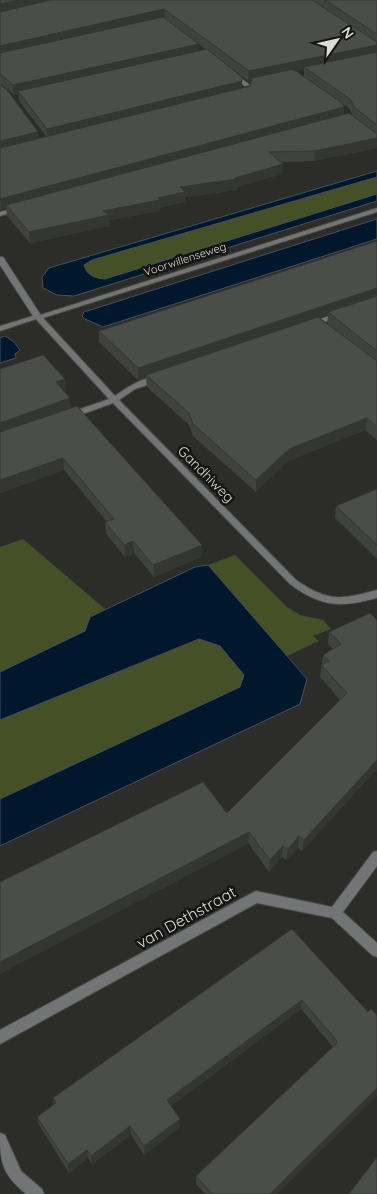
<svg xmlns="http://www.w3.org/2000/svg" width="377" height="1194" viewBox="0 0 377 1194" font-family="Quicksand,sans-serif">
<rect width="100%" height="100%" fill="#2c2d29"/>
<!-- green -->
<path fill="#465026" d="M 377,177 L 377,194 L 105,279 C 95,278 87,275 84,265 L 91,260 Z
M 23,539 L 105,609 L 90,617 L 85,631 L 0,672 L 0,547 Z
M 235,555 L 287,607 L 300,615 L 323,620 L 331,629 L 313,636 L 319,641 L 287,656 L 208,565 Z
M 199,639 L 220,646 L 244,675 L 240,687 L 0,799 L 0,720 Z"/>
<!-- water -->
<path fill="#00172c" stroke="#425260" d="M 377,171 L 377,177 L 92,260 L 84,265 C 87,276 95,278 105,279 L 377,194 L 377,201 L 74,296 L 57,295 L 43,288 L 42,277 L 49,268 Z
M 377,219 L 377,239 L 103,327 L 85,319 L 82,316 L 84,312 Z
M 5,336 L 14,342 L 20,350 L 15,354 L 16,358 L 0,363 L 0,338 Z
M 208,565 L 307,679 L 300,704 L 0,846 L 0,799 L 240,687 L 244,675 L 220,646 L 199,639 L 0,720 L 0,672 L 85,631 L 90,617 L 195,567 Z"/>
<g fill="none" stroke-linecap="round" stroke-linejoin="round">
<defs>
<path id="minor" d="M 230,73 L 234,73 L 250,85 L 245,86 L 230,75 Z
M 19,207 L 22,209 L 21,210 L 0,216 L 0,212 Z
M 377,208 L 377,212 L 43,318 L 115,396 C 127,387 147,375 162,376 L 162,380 L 135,389 L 119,400 L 296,580 C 328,602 341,600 377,590 L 377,598 C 340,608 321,607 290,584 L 113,403 L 72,418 L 66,418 L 66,414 L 109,399 L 34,317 Z
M 338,312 L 344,312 L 345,314 L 312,327 L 306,327 L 305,325 Z
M 377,851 L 377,866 L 343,912 L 377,943 L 377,957 L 372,955 L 332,918 L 257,903 L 0,1044 L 0,1030 L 252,893 L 256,891 L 332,907 L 373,852 Z
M 0,1133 L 5,1135 L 21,1171 L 42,1189 L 44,1194 L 26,1194 C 2,1174 0,1163 0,1133 Z"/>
<path id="tertiary" d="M 0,257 L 3,257 L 42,317 L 0,331 L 0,326 L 33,316 L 0,265 Z"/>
</defs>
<!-- minor casing -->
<use href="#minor" stroke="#484945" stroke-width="2"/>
<!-- tertiary casing -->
<use href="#tertiary" stroke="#484945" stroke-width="2"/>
<!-- minor -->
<use href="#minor" fill="#737476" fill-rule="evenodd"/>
<!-- tertiary -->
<use href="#tertiary" fill="#737476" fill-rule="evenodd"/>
</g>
<!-- wall -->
<path fill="#40423f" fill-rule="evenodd" d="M 0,0 L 377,0 L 377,148 L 314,161 L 281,162 L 283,164 L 282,174 L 237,187 L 237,190 L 185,197 L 185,202 L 160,208 L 160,211 L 109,220 L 109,226 L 30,243 L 7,216 L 6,208 L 1,210 L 0,208 L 0,84 L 38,132 L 38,138 L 46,136 L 19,101 L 19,94 L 14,95 L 1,84 L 0,84 ZM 199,44 L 204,48 L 206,50 L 199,51 ZM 216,56 L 248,81 L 251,80 L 250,86 L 242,88 L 242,77 ZM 304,69 L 304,77 L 296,71 ZM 343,104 L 349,108 L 353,117 L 344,114 Z
M 377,241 L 377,440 L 365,430 L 288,461 L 256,492 L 193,436 L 189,425 L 147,387 L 146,377 L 138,380 L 99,342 L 99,331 ZM 328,316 L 327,324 L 320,318 Z
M 0,369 L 66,391 L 64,391 L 71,408 L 201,557 L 154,577 L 134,553 L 125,557 L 106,534 L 105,522 L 107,522 L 64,470 L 0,493 Z
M 377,489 L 377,559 L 335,518 L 336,506 Z
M 370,613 L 377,769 L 302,851 L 298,848 L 286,860 L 282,857 L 269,872 L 227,813 L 340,700 L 320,677 L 323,655 L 333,649 L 328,644 L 329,632 Z
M 292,929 L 377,1095 L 277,1194 L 205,1194 L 196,1184 L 196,1176 L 333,1047 L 301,1009 L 171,1106 L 180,1127 L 144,1155 L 131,1135 L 92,1164 L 88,1158 L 69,1173 L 39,1125 L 37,1117 L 54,1104 L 53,1098 Z"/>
<!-- shaded-wall -->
<path fill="#343633" d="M 19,0 L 62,0 L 0,13 L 0,4 Z
M 164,9 L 165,18 L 0,55 L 0,46 Z
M 199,44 L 199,53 L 18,91 L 19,94 L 14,95 L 13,85 Z
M 377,45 L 377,54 L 304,67 L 304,69 L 248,81 L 249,71 Z
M 242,81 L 242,91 L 48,139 L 47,129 Z
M 344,107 L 343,117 L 6,205 L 6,208 L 1,210 L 0,199 Z
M 38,132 L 39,142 L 0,151 L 0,141 Z
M 377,138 L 377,148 L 314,161 L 315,151 Z
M 283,164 L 282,174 L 237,187 L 237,190 L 185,197 L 185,202 L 160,208 L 160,211 L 109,220 L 109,226 L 30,243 L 29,232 L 103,211 L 158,198 L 180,187 L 235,178 Z
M 377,288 L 377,299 L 328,312 L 328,316 L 148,377 L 146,375 L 146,377 L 138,380 L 138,368 Z
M 65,379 L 66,391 L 57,394 L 56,382 Z
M 70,398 L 71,410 L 0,435 L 0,423 Z
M 367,418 L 365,430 L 288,461 L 256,492 L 256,480 L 289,449 Z
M 63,458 L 64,470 L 0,493 L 0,480 Z
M 133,541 L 134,553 L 125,557 L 124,545 Z
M 202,545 L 201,557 L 154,577 L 153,565 Z
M 377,755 L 377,769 L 302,851 L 304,840 Z
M 249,832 L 248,844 L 0,974 L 0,962 Z
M 299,836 L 298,848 L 286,860 L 288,849 Z
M 283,846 L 282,857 L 269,872 L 270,860 Z
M 302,1000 L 301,1009 L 167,1109 L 167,1100 Z
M 377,1088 L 377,1095 L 277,1194 L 270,1194 Z
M 180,1119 L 180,1127 L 144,1155 L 144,1146 Z
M 130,1126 L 131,1135 L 92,1164 L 91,1156 Z
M 87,1150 L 88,1158 L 69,1173 L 68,1164 Z"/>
<!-- building -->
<path fill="#4b4d49" stroke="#343633" d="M 0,0 L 19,0 L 0,4 Z
M 50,0 L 312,0 L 377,42 L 377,45 L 249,71 L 164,9 L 0,46 L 0,12 Z
M 325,0 L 377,0 L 377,34 Z
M 163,17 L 199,44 L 13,85 L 0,74 L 0,53 Z
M 207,49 L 242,77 L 242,81 L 47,129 L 18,91 Z
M 377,52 L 377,125 L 354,107 L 350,99 L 304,67 Z
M 293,69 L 342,103 L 344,107 L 0,199 L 0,148 L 250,86 L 252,78 Z
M 0,84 L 8,91 L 38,132 L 0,141 Z
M 349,113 L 377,134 L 377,138 L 315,151 L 269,152 L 283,164 L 235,178 L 237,179 L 180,187 L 185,192 L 158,198 L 160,200 L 103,211 L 109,215 L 29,232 L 6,205 Z
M 377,241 L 377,288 L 138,368 L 99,331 Z
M 377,296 L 377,351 L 328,312 Z
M 318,317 L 377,361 L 377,427 L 367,418 L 289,449 L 256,480 L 193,424 L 189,413 L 146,375 Z
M 43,355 L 65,379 L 56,382 L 70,398 L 0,423 L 0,369 Z
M 77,406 L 202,545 L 153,565 L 133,541 L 124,545 L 105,522 L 114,519 L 63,458 L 0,480 L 0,432 Z
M 377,489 L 377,545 L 336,506 Z
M 370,613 L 377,620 L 377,760 L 304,840 L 299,836 L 288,849 L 283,846 L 270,860 L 249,832 L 0,962 L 0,882 L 203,782 L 227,813 L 347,693 L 321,665 L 329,661 L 323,655 L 341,644 L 329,632 Z
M 292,929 L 368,1012 L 371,1009 L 377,1015 L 377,1088 L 270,1194 L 212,1194 L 196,1176 L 336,1044 L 337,1041 L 302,1000 L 167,1100 L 180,1119 L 144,1146 L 130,1126 L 91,1156 L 87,1150 L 68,1164 L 37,1117 L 56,1103 L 53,1098 Z
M 377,1157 L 377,1194 L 349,1194 Z"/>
<g text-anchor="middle" stroke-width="5" stroke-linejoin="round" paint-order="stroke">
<!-- far-street labels -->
<g font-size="11" fill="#dbdbd9" stroke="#141513">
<text transform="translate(185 259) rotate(-18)" y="4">Voorwillenseweg</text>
</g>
<!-- street labels -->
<g font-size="14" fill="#dbdbd9" stroke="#141513">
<text transform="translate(206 474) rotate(45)" y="5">Gandhiweg</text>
</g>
<!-- near-street labels -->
<g font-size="16" fill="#dbdbd9" stroke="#141513">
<text transform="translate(186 917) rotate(-29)" y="6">van Dethstraat</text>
</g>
</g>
<!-- north arrow -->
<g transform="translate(337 40) rotate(56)" stroke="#141513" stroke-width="4" paint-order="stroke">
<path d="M0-4L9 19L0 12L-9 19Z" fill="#dbdbd9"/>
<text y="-8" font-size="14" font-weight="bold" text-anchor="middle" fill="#dbdbd9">N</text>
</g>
</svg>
